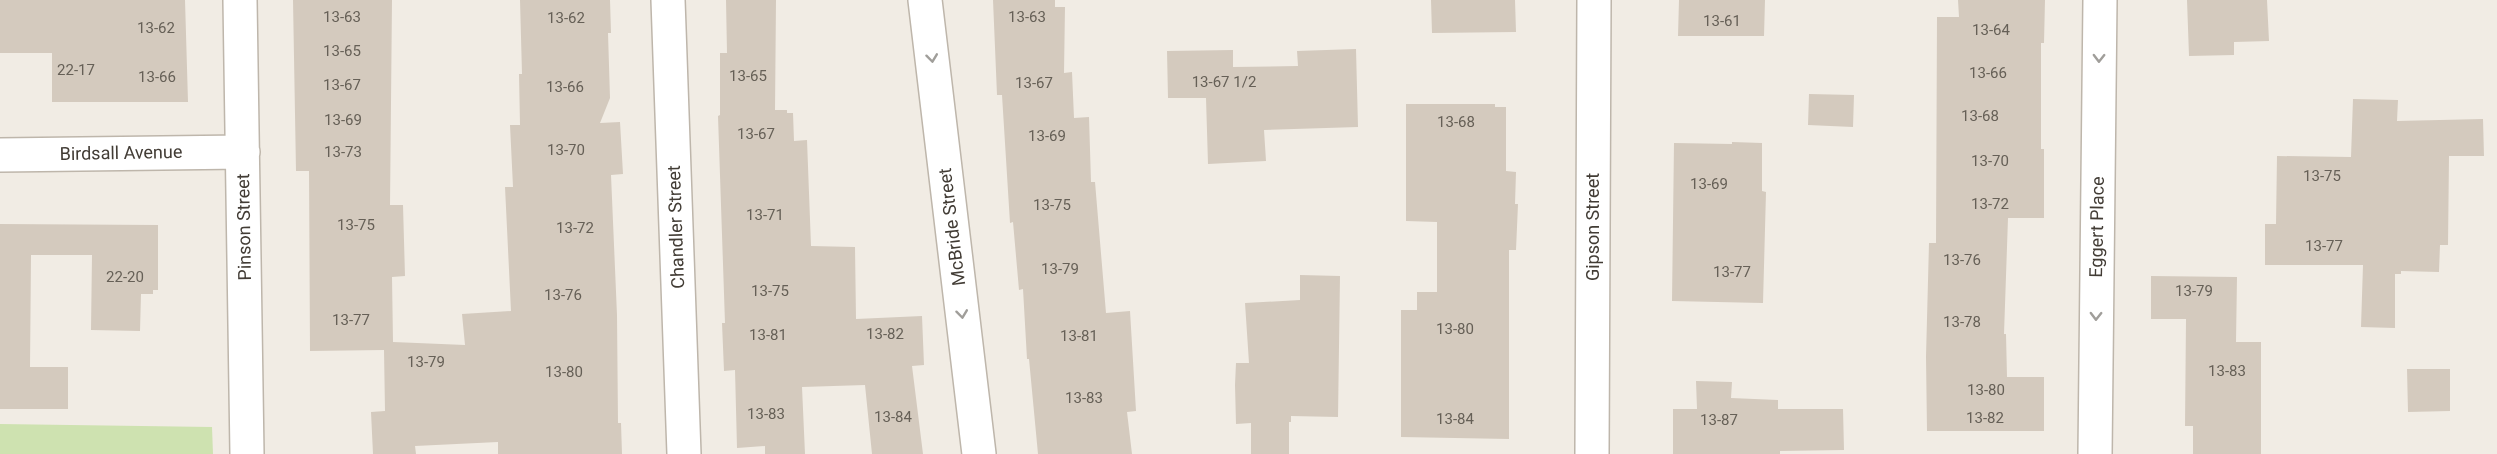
<svg xmlns="http://www.w3.org/2000/svg" width="2497" height="454" viewBox="0 0 2497 454" font-family="Roboto,sans-serif">
<rect width="100%" height="100%" fill="#f1ece4"/>
<!-- green -->
<path fill="#cee2b0" d="M 0,424 L 212,427 L 213,454 L 0,454 Z"/>
<!-- building -->
<path fill="#d4cabe" d="M 0,0 L 185,0 L 188,102 L 52,102 L 52,53 L 0,53 Z
M 293,0 L 392,0 L 390,205 L 403,205 L 405,276 L 392,277 L 393,342 L 465,345 L 462,314 L 511,311 L 505,187 L 513,187 L 510,125 L 520,125 L 519,74 L 522,74 L 520,0 L 610,0 L 611,33 L 608,33 L 610,98 L 600,123 L 620,122 L 623,174 L 611,175 L 617,315 L 618,423 L 621,423 L 622,454 L 498,454 L 498,442 L 415,446 L 416,454 L 373,454 L 371,412 L 385,411 L 384,350 L 310,351 L 309,171 L 296,171 Z
M 726,0 L 776,0 L 775,110 L 787,110 L 787,113 L 793,113 L 794,141 L 807,140 L 811,246 L 855,247 L 856,319 L 922,316 L 924,365 L 912,366 L 923,454 L 872,454 L 865,385 L 802,387 L 805,454 L 765,454 L 765,446 L 737,448 L 735,370 L 724,371 L 722,323 L 725,323 L 718,116 L 720,115 L 720,53 L 727,53 Z
M 993,0 L 1055,0 L 1055,7 L 1065,7 L 1064,73 L 1072,72 L 1074,118 L 1089,117 L 1091,182 L 1095,182 L 1106,313 L 1130,311 L 1136,411 L 1127,412 L 1132,454 L 1038,454 L 1029,359 L 1027,359 L 1023,289 L 1019,290 L 1013,222 L 1010,223 L 1002,95 L 997,95 Z
M 1431,0 L 1515,0 L 1516,32 L 1432,33 Z
M 1679,0 L 1765,0 L 1764,36 L 1678,36 Z
M 1958,0 L 2045,0 L 2044,43 L 2041,43 L 2041,149 L 2044,149 L 2044,218 L 2008,218 L 2004,334 L 2006,334 L 2007,377 L 2044,377 L 2044,431 L 1927,431 L 1926,357 L 1929,243 L 1936,243 L 1937,17 L 1959,17 Z
M 2187,0 L 2267,0 L 2269,41 L 2234,42 L 2234,55 L 2189,56 Z
M 1356,49 L 1358,127 L 1264,130 L 1266,161 L 1208,164 L 1206,98 L 1168,98 L 1167,51 L 1233,50 L 1233,67 L 1298,66 L 1297,51 Z
M 1809,94 L 1854,95 L 1853,127 L 1808,125 Z
M 2353,99 L 2398,100 L 2397,121 L 2483,119 L 2484,156 L 2449,156 L 2448,245 L 2440,245 L 2439,272 L 2401,271 L 2401,274 L 2395,274 L 2395,328 L 2361,327 L 2363,265 L 2265,265 L 2265,224 L 2276,224 L 2277,156 L 2351,157 Z
M 1406,104 L 1495,104 L 1495,107 L 1506,107 L 1506,171 L 1516,172 L 1515,204 L 1518,204 L 1516,250 L 1509,250 L 1509,439 L 1401,437 L 1401,310 L 1417,310 L 1417,292 L 1437,292 L 1437,222 L 1406,221 Z
M 1732,142 L 1762,143 L 1762,191 L 1766,192 L 1763,303 L 1672,301 L 1674,143 L 1732,144 Z
M 0,224 L 158,225 L 158,290 L 153,290 L 153,294 L 141,294 L 140,331 L 91,330 L 92,255 L 31,255 L 30,367 L 68,367 L 68,409 L 0,409 Z
M 1300,275 L 1340,276 L 1338,417 L 1291,416 L 1291,422 L 1289,422 L 1289,454 L 1251,454 L 1251,423 L 1236,424 L 1235,385 L 1236,363 L 1249,363 L 1245,303 L 1300,300 Z
M 2151,276 L 2237,277 L 2236,342 L 2261,342 L 2261,454 L 2193,454 L 2193,426 L 2185,426 L 2186,319 L 2151,319 Z
M 2407,369 L 2450,369 L 2450,411 L 2408,412 Z
M 1696,381 L 1732,382 L 1731,398 L 1778,400 L 1778,409 L 1843,409 L 1844,450 L 1780,451 L 1780,454 L 1673,454 L 1673,409 L 1697,409 Z"/>
<g fill="none" stroke-linecap="round" stroke-linejoin="round">
<defs>
<path id="minor" d="M 240,0 L 247,454
M 668,0 L 684,454
M 925,0 L 979,454
M 0,155 L 243,152
M 1592,454 L 1594,0
M 2095,454 L 2100,0"/>
</defs>
<!-- minor casing -->
<use href="#minor" stroke="#beb6ab" stroke-width="36"/>
<!-- minor -->
<use href="#minor" stroke="#fff" stroke-width="33"/>
</g>
<!-- one-way arrows -->
<defs><path id="oneway-chevron" d="M-2-3.5L2.5 0L-2 3.5" fill="none" stroke-width="1.6" stroke-linecap="round" stroke-linejoin="round" transform="scale(1.5)"/></defs>
<g stroke="#a09e9a">
<use href="#oneway-chevron" transform="translate(932 58) rotate(83)"/>
<use href="#oneway-chevron" transform="translate(2099 58) rotate(91)"/>
<use href="#oneway-chevron" transform="translate(962 314) rotate(83)"/>
<use href="#oneway-chevron" transform="translate(2096 316) rotate(91)"/>
</g>
<g text-anchor="middle" stroke-width="4.5" stroke-linejoin="round" paint-order="stroke">
<!-- number labels -->
<g font-size="15" fill="#666057">
<text x="342" y="22">13-63</text>
<text x="1027" y="22">13-63</text>
<text x="566" y="23">13-62</text>
<text x="1722" y="26">13-61</text>
<text x="156" y="33">13-62</text>
<text x="1991" y="35">13-64</text>
<text x="342" y="56">13-65</text>
<text x="76" y="75">22-17</text>
<text x="1988" y="78">13-66</text>
<text x="748" y="81">13-65</text>
<text x="157" y="82">13-66</text>
<text x="1224" y="87">13-67 1/2</text>
<text x="1034" y="88">13-67</text>
<text x="342" y="90">13-67</text>
<text x="565" y="92">13-66</text>
<text x="1980" y="121">13-68</text>
<text x="343" y="125">13-69</text>
<text x="1456" y="127">13-68</text>
<text x="756" y="139">13-67</text>
<text x="1047" y="141">13-69</text>
<text x="566" y="155">13-70</text>
<text x="343" y="157">13-73</text>
<text x="1990" y="166">13-70</text>
<text x="2322" y="181">13-75</text>
<text x="1709" y="189">13-69</text>
<text x="1990" y="209">13-72</text>
<text x="1052" y="210">13-75</text>
<text x="765" y="220">13-71</text>
<text x="356" y="230">13-75</text>
<text x="575" y="233">13-72</text>
<text x="2324" y="251">13-77</text>
<text x="1962" y="265">13-76</text>
<text x="1060" y="274">13-79</text>
<text x="1732" y="277">13-77</text>
<text x="125" y="282">22-20</text>
<text x="770" y="296">13-75</text>
<text x="2194" y="296">13-79</text>
<text x="563" y="300">13-76</text>
<text x="351" y="325">13-77</text>
<text x="1962" y="327">13-78</text>
<text x="1455" y="334">13-80</text>
<text x="885" y="339">13-82</text>
<text x="768" y="340">13-81</text>
<text x="1079" y="341">13-81</text>
<text x="426" y="367">13-79</text>
<text x="2227" y="376">13-83</text>
<text x="564" y="377">13-80</text>
<text x="1986" y="395">13-80</text>
<text x="1084" y="403">13-83</text>
<text x="766" y="419">13-83</text>
<text x="893" y="422">13-84</text>
<text x="1985" y="423">13-82</text>
<text x="1455" y="424">13-84</text>
<text x="1719" y="425">13-87</text>
</g>
<!-- street labels -->
<g font-size="18" fill="#423c35" stroke="#fff">
<text transform="translate(121 153) rotate(-1)" y="6">Birdsall Avenue</text>
<text transform="translate(244 227) rotate(-91)" y="6">Pinson Street</text>
<text transform="translate(676 227) rotate(-92)" y="6">Chandler Street</text>
<text transform="translate(952 227) rotate(-97)" y="6">McBride Street</text>
<text transform="translate(1593 227) rotate(-90)" y="6">Gipson Street</text>
<text transform="translate(2097 227) rotate(-89)" y="6">Eggert Place</text>
</g>
</g>
</svg>
